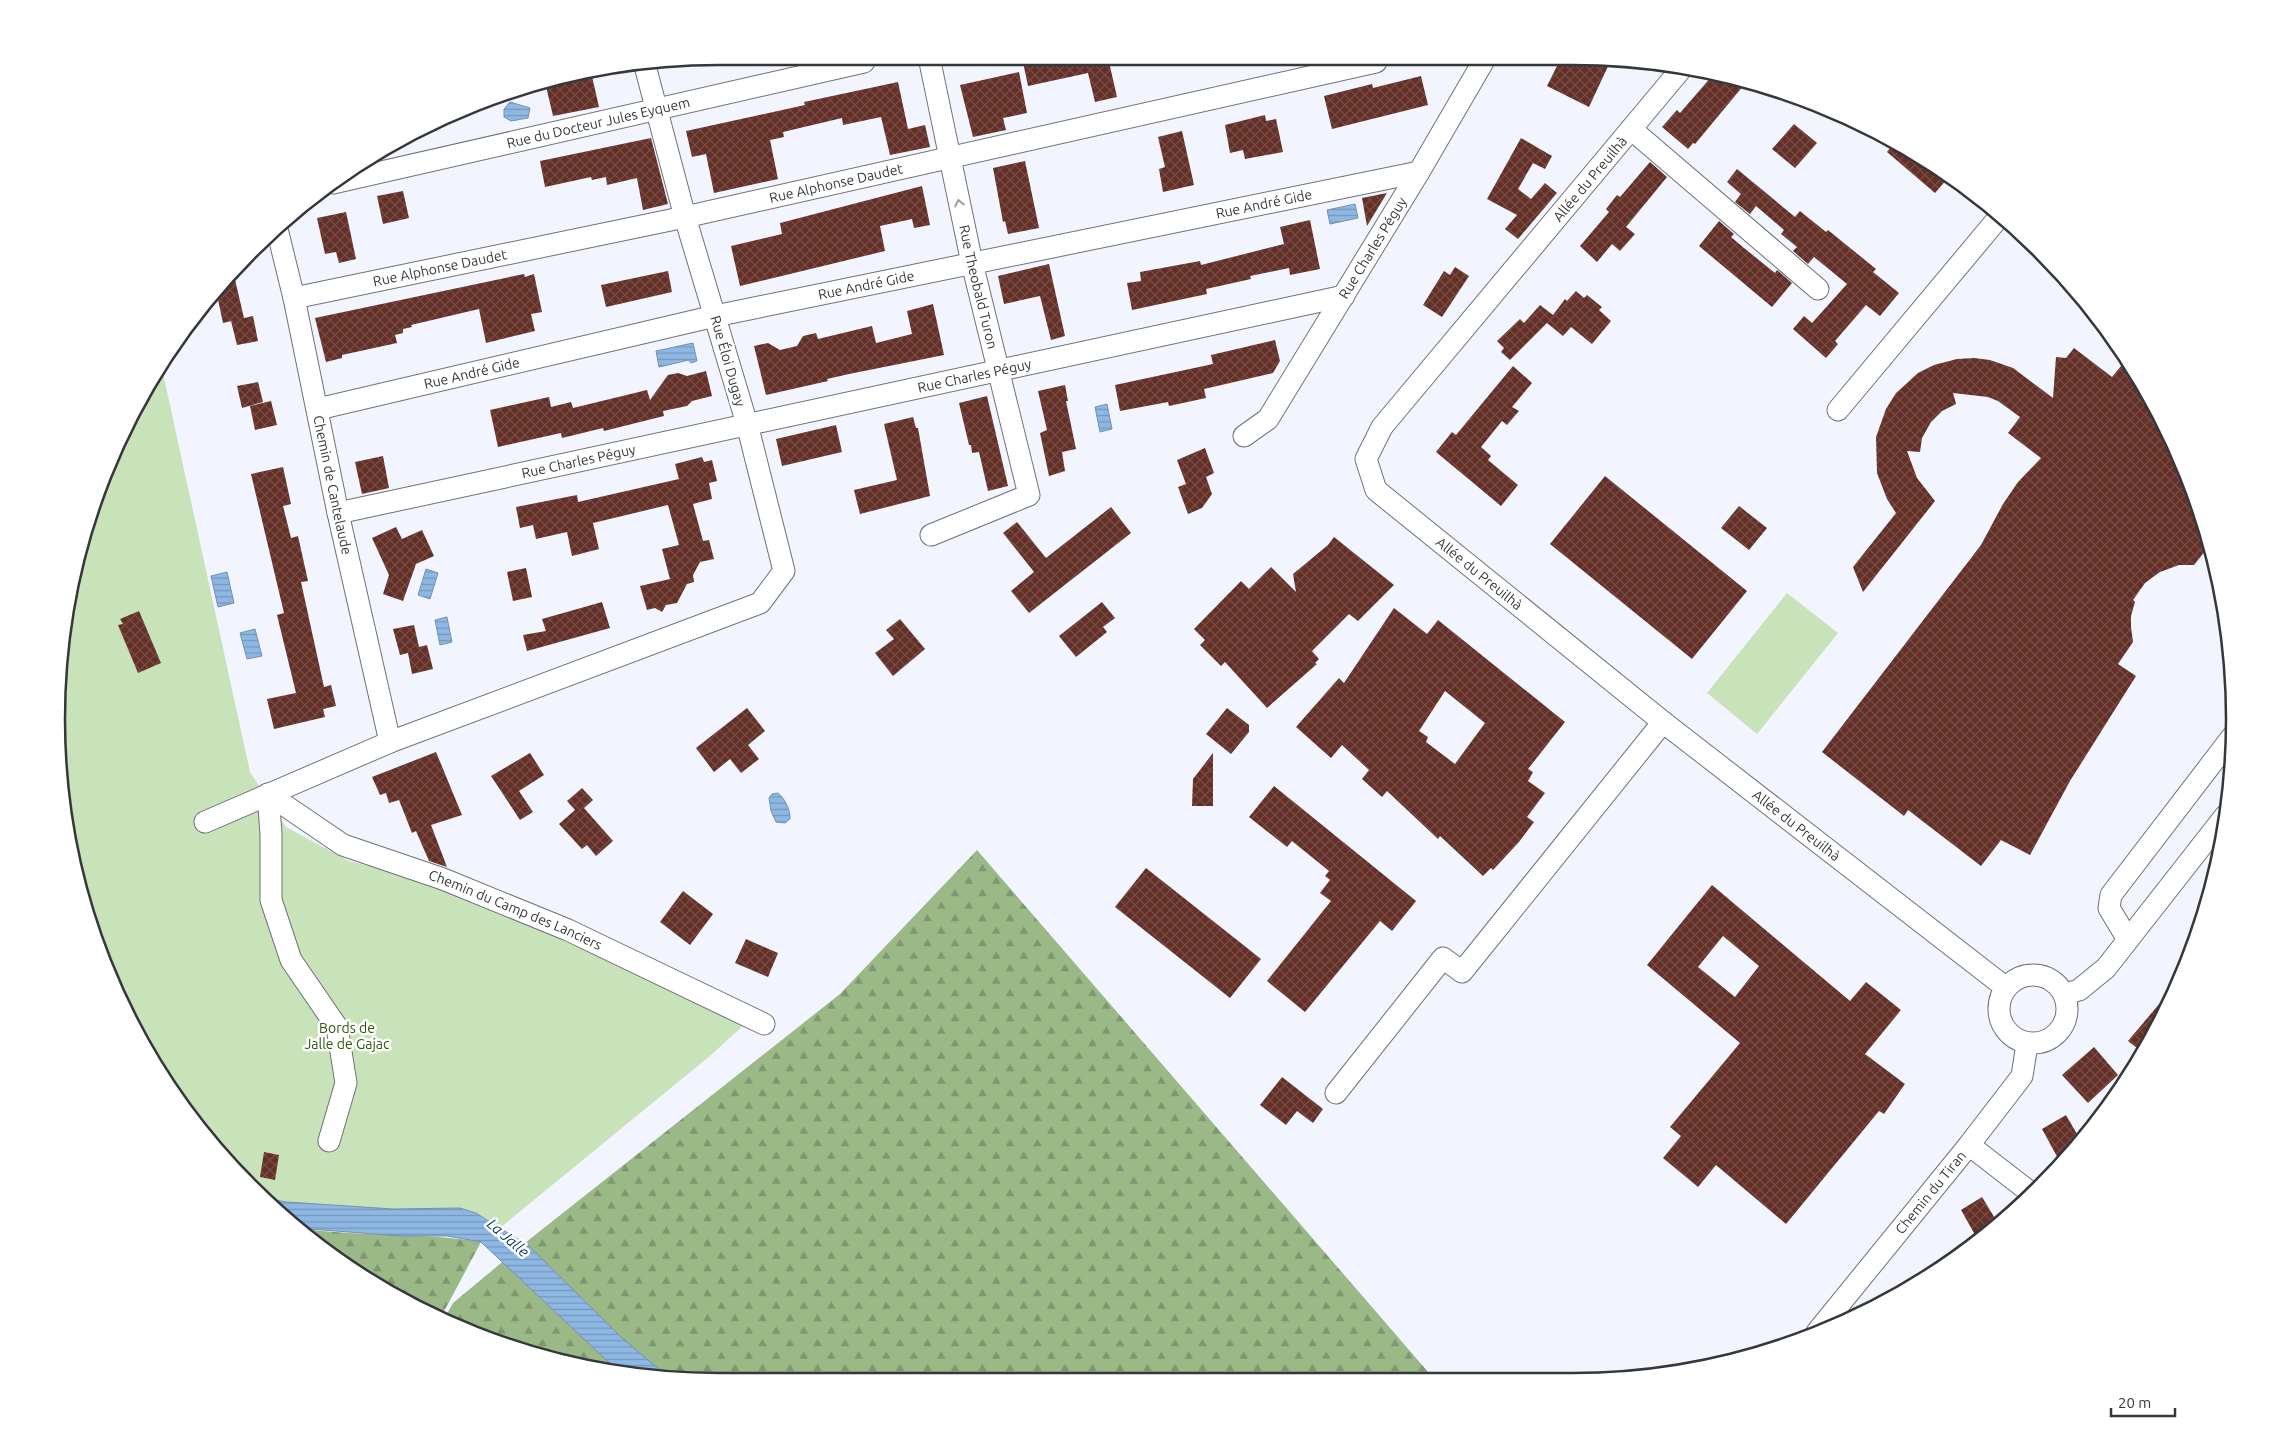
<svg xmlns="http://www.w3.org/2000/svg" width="2291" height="1438" viewBox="0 0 2291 1438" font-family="Ubuntu,sans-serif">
<defs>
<pattern id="forest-firs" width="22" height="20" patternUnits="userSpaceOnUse" patternTransform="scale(1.25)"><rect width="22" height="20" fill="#9ab987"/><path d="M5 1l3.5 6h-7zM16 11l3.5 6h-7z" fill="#7e9770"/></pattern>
<pattern id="water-rules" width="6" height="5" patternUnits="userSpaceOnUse" patternTransform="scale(1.25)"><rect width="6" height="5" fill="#8eb8e4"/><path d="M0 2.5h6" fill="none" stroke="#7596ba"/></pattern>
<pattern id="building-cross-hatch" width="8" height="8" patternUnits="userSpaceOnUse" patternTransform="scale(1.25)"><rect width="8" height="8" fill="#632f26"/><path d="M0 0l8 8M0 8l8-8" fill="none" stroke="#764d46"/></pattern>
</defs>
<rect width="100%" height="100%" fill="#f2f5fe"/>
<!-- forest -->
<path fill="url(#forest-firs)" d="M 977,850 L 1435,1380 L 633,1376 L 465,1331 L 444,1319 L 453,1303 L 530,1239 L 840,994 Z
M 296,1228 C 357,1237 420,1232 481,1242 L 441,1317 L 315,1245 Z"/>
<!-- park -->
<path fill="#c8e2b9" d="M 161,364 L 250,772 L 286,827 L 349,861 L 435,883 L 746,1023 L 711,1055 L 501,1227 L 476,1213 L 460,1208 L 393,1209 L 304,1204 L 262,1198 L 250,1187 L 168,1087 L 124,1012 L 79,891 L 62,805 L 58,676 L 92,506 L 145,388 Z
M 1787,593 L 1838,633 L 1757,734 L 1707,693 Z"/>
<!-- water -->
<path fill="url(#water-rules)" stroke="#7491b1" d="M 510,102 L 530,108 L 528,118 L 511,121 L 504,117 L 504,109 Z
M 1355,204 L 1358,218 L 1330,224 L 1327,210 Z
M 693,343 L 697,361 L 691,363 L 689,360 L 659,367 L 656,351 Z
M 1107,404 L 1112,429 L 1100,432 L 1095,407 Z
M 426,569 L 438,573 L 430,599 L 418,595 Z
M 227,572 L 234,603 L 218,607 L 211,576 Z
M 447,617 L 452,642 L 440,645 L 435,620 Z
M 255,629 L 262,656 L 247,659 L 240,633 Z
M 778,793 C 784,797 791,811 790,819 L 785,823 L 776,822 L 771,811 L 769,798 L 772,794 Z
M 262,1198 L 287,1202 L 393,1209 L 460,1208 L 476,1213 L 529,1246 L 621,1337 L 667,1376 L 633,1376 L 620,1373 L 481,1242 L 447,1236 L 401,1236 L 296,1228 Z"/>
<!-- building -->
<path fill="url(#building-cross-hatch)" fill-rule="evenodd" d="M 1023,62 L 1109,62 L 1117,97 L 1095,102 L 1088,73 L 1028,86 Z
M 1559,62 L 1610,62 L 1589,107 L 1547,86 Z
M 591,72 L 599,107 L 553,116 L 545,82 Z
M 1019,72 L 1027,113 L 1003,118 L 1006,130 L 973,137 L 960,85 Z
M 1421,76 L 1428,105 L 1332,129 L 1324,96 L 1372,84 L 1373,88 Z
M 1712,76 L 1744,85 L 1695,144 L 1693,143 L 1688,149 L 1662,127 L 1677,110 L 1680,113 Z
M 898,82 L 908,129 L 925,125 L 930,147 L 890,155 L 881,117 L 843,125 L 842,118 L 783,132 L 784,137 L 770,140 L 778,179 L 714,193 L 706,154 L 692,157 L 686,131 L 805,105 L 804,102 L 837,95 Z
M 1265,115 L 1266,121 L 1276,119 L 1283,152 L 1245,159 L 1243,150 L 1230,153 L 1225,125 Z
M 1794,124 L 1817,143 L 1795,168 L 1772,149 Z
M 1182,131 L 1194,185 L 1163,192 L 1159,169 L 1165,167 L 1158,137 Z
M 651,138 L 668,204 L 643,210 L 637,178 L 607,185 L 606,177 L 592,180 L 591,177 L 545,187 L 540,161 Z
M 1521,138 L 1552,156 L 1545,169 L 1533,163 L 1518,189 L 1531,199 L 1545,183 L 1557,193 L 1518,239 L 1505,229 L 1517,215 L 1487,199 Z
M 1892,145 L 1902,151 L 1948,178 L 1935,193 L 1887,152 Z
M 1025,161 L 1039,228 L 1008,234 L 1005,221 L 1003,222 L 993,168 Z
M 1650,162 L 1667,177 L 1626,227 L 1635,234 L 1620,251 L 1612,244 L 1597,262 L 1580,246 L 1609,212 L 1606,209 L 1617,195 L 1620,197 Z
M 1737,169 L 1795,217 L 1800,211 L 1826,232 L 1828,230 L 1876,269 L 1873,272 L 1899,293 L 1880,316 L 1866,305 L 1835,341 L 1838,344 L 1826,358 L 1793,329 L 1804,316 L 1812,323 L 1847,284 L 1814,257 L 1808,264 L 1793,251 L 1797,247 L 1781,234 L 1784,230 L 1756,206 L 1750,214 L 1735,202 L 1741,194 L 1727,182 Z
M 922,186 L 930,225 L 914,228 L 912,219 L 880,226 L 885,251 L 740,286 L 731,246 L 782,234 L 780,223 Z
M 403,191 L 409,218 L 383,224 L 377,196 Z
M 1387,193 L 1367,226 L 1362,198 Z
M 346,212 L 356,259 L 339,263 L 336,252 L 325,254 L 317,218 Z
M 1310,220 L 1320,269 L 1290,275 L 1289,268 L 1250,276 L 1251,279 L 1206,289 L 1207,294 L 1132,310 L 1127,283 L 1141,281 L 1140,272 L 1200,261 L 1201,265 L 1284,244 L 1280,227 Z
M 1719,221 L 1734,234 L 1731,237 L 1744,248 L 1775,273 L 1777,270 L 1792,283 L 1772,307 L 1699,246 Z
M 1049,264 L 1065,336 L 1051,340 L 1040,296 L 1004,304 L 998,276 Z
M 1455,267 L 1469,276 L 1442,317 L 1423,305 L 1444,271 L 1450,275 Z
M 233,271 L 244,318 L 223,323 L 216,290 Z
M 668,271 L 672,292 L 606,307 L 601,285 Z
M 524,274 L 525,277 L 534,274 L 542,312 L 531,314 L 535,331 L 486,343 L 479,309 L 411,325 L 412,327 L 403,329 L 403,333 L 395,335 L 397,343 L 342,355 L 342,358 L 326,362 L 315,318 Z
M 1576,291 L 1584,298 L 1587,295 L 1602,307 L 1599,310 L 1611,321 L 1592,344 L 1571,327 L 1563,336 L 1547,323 L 1510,360 L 1501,352 L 1504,348 L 1497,341 L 1520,319 L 1524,323 L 1540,305 L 1553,315 L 1565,299 L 1567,301 Z
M 933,304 L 944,355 L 849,374 L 827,379 L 828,381 L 766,395 L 754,346 L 768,343 L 780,350 L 797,346 L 803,336 L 816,333 L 818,339 L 872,326 L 876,343 L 912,334 L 907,311 Z
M 253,316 L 258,341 L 237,345 L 231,321 Z
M 1275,340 L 1280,361 L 1273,373 L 1204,389 L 1206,398 L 1169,406 L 1168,402 L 1120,411 L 1115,385 L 1213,364 L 1211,355 Z
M 2074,348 L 2112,377 L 2126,360 L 2146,388 L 2200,506 L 2209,546 L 2194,565 L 2179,565 L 2160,572 L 2145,583 L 2133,600 L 2135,602 L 2131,616 L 2131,627 L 2133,642 L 2118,664 L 2136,676 L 2070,781 L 2030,855 L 2001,840 L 1981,866 L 1908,810 L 1904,816 L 1822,752 L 1981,545 L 2003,504 L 2018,482 L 2041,458 L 2008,433 L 2020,417 L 1998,401 L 1988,397 L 1953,393 L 1956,404 L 1942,411 L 1931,422 L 1922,438 L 1920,452 L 1907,451 L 1917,478 L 1935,501 L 1863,592 L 1853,567 L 1896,513 L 1887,499 L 1877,473 L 1876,437 L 1886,409 L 1896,393 L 1918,373 L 1934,365 L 1957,359 L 1974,358 L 1990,360 L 2013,368 L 2053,398 L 2056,357 L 2066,358 Z
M 1513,366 L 1532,383 L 1512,407 L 1519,411 L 1507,425 L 1502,421 L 1481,447 L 1491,456 L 1488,460 L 1518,485 L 1501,506 L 1436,452 L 1452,432 L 1456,435 Z
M 706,371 L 712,396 L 692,401 L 687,406 L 663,411 L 664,416 L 604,431 L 603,428 L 562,438 L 561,433 L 498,447 L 490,410 L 549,397 L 551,407 L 571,402 L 573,408 L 647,390 L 650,400 L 668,375 L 678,373 L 687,376 Z
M 258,382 L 263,402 L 242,408 L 237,386 Z
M 1065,385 L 1068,401 L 1066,401 L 1076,449 L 1062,452 L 1065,471 L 1049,476 L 1040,433 L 1047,430 L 1038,391 Z
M 987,396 L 1008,486 L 988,491 L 979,452 L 972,453 L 971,445 L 969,445 L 959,403 Z
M 271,401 L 277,425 L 255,430 L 250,406 Z
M 913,417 L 916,428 L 918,428 L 930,496 L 860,514 L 854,490 L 897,480 L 884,424 Z
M 836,425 L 842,452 L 782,466 L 776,439 Z
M 1205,448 L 1214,473 L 1206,477 L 1212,494 L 1202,508 L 1188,514 L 1178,487 L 1186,484 L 1177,460 Z
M 383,456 L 389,488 L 362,494 L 355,462 Z
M 702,457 L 704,462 L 712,460 L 717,481 L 709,483 L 712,499 L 693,504 L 703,541 L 709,540 L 714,559 L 700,562 L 693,575 L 694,582 L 687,584 L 677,603 L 666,605 L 662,612 L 655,608 L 647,610 L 640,586 L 670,579 L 662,549 L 679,545 L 668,505 L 593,523 L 599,549 L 572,556 L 567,532 L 536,539 L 533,525 L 520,528 L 516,507 L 577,495 L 578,502 L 679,479 L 675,464 Z
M 283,467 L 291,504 L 283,506 L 291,538 L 298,536 L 308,581 L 301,582 L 324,687 L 331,685 L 336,706 L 323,709 L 325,717 L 274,729 L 267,699 L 296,693 L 277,615 L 284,613 L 251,474 Z
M 1605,476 L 1747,591 L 1692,659 L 1550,544 Z
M 1739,506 L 1767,528 L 1749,550 L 1721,528 Z
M 1111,507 L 1131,533 L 1029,613 L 1011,591 L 1034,572 L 1003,533 L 1017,522 L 1046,558 Z
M 396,527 L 402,539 L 422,530 L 434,556 L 416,564 L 403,601 L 383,594 L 389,575 L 372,538 Z
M 1334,537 L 1394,585 L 1358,621 L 1349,614 L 1312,651 L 1319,659 L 1315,663 L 1317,664 L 1267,708 L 1225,662 L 1221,666 L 1200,645 L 1205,640 L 1194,629 L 1241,581 L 1249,589 L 1271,567 L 1296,592 L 1293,574 L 1328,545 Z
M 526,568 L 532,597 L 513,601 L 507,572 Z
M 602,602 L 610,628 L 527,651 L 523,635 L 546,631 L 542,619 Z
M 1102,602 L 1115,618 L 1103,627 L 1107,632 L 1076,657 L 1059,636 Z
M 1394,608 L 1427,634 L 1438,620 L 1565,722 L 1528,769 L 1533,772 L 1528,781 L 1545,793 L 1527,817 L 1534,822 L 1519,842 L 1493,870 L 1491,868 L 1483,876 L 1440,836 L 1438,839 L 1387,791 L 1382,797 L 1362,779 L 1369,770 L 1342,745 L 1331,758 L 1296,727 L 1339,678 L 1344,683 ZM 1445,691 L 1485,723 L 1455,764 L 1426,742 L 1428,737 L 1419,731 Z
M 139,611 L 161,663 L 138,673 L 118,625 L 123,624 L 120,619 Z
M 900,619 L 925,649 L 893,676 L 875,653 L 894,639 L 886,630 Z
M 414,625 L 419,647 L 427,645 L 433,669 L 412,674 L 408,653 L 400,655 L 393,629 Z
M 747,708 L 765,731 L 748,745 L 759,759 L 741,773 L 730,759 L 714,772 L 696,748 Z
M 1227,708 L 1249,725 L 1249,732 L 1231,754 L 1206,734 Z
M 436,752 L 462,815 L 431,825 L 447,867 L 429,861 L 416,831 L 412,833 L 399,800 L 389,803 L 386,793 L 380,795 L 372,777 Z
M 530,753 L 544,775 L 519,791 L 533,812 L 520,820 L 491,776 Z
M 1213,753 L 1213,806 L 1192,806 L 1193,779 Z
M 1274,786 L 1416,901 L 1392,931 L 1380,921 L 1305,1012 L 1267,981 L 1331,901 L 1320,893 L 1330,880 L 1325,876 L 1329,871 L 1292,841 L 1287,847 L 1249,817 Z
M 582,788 L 593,800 L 584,808 L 613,841 L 596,856 L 587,845 L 582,849 L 559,824 L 575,810 L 567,801 Z
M 1146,868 L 1261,959 L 1230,998 L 1115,907 Z
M 1712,885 L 1850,1001 L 1866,982 L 1901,1010 L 1865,1054 L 1905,1084 L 1884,1114 L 1879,1111 L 1786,1224 L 1716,1165 L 1698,1187 L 1663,1158 L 1681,1136 L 1670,1127 L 1740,1043 L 1647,965 ZM 1723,936 L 1759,966 L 1735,997 L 1698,967 Z
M 683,891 L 713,914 L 690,945 L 660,922 Z
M 746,939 L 778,953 L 768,977 L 735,963 Z
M 2160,1003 L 2168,1009 L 2142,1052 L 2128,1041 Z
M 2094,1047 L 2118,1075 L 2088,1103 L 2062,1075 Z
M 1282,1077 L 1323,1109 L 1313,1123 L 1297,1111 L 1286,1125 L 1260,1105 Z
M 2066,1115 L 2081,1141 L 2060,1162 L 2042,1129 Z
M 264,1152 L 279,1155 L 275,1180 L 260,1177 Z
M 1982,1197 L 1999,1225 L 1978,1240 L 1961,1210 Z"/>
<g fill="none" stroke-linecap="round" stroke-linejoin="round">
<defs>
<g id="minor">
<path id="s1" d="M 930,62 L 972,263 L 1029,495 L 931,535"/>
<path id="s2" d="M 1682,68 L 1382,427 L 1366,459 L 1376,490 L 1663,722 L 2005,987"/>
<path d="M 1631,129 L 1818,289"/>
<path id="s3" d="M 333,183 L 864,62"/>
<path id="s4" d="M 277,229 L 294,298 L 338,513 L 390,742"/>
<path id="s5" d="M 294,298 L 685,217 L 1376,62"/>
<path id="s6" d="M 318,409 L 715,316 L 1419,172"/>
<path d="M 1838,410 L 2000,216"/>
<path id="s7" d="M 1244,436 L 1268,419 L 1419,172 L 1483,62"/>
<path id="s8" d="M 338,513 L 1344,296"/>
<path id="s9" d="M 268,794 L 343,845 L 443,879 L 568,930 L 764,1024"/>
<path d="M 268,794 L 271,834 L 271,900 L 291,960 L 337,1027 L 346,1083 L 329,1141"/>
<path d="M 205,822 L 390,742 L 760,603 L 784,571 L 747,424 L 685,217 L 644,62"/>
<path d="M 2127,938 L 2109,908 L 2111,895 L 2232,737"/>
<circle cx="2033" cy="1009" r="34"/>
<path d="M 2065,994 L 2079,990 L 2106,968 L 2225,816"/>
<path d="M 1336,1093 L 1443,958 L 1462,972 L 1663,722"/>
<path d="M 1969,1145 L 2031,1193"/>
<path id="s10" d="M 1817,1332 L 1969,1145 L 2022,1076 L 2027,1044"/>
</g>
</defs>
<!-- minor casing -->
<use href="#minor" stroke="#6f7179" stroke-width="23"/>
<!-- minor -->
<use href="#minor" stroke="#fff" stroke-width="21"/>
</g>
<!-- one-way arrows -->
<defs><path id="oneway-chevron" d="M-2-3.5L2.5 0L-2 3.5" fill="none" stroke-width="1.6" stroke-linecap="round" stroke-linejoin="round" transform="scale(1.25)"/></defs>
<use stroke="#9a9b9d" href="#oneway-chevron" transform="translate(959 203) rotate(-102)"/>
<g text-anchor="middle" stroke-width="5" stroke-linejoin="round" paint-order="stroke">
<!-- street labels -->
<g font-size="14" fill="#36373b" stroke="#fff">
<text dy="5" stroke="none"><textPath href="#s3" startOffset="272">Rue du Docteur Jules Eyquem</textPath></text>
<text transform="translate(1590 179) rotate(-50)" y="5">Allée du Preuilhà</text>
<text dy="5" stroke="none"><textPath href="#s5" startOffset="554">Rue Alphonse Daudet</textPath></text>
<text dy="5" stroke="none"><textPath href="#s6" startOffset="968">Rue André Gide</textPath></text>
<text dy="5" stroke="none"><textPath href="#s7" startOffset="230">Rue Charles Péguy</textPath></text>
<text dy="5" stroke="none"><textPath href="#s5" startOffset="149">Rue Alphonse Daudet</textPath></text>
<text dy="5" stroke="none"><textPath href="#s6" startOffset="562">Rue André Gide</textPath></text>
<text dy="5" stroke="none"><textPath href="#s1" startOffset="230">Rue Theobald Turon</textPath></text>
<text transform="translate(728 361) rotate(74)" y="5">Rue Éloi Dugay</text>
<text dy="5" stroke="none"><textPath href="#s6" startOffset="158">Rue André Gide</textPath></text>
<text dy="5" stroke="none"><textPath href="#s8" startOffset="651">Rue Charles Péguy</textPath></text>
<text dy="5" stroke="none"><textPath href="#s8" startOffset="246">Rue Charles Péguy</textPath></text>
<text dy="5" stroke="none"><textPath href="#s4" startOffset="262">Chemin de Cantelaude</textPath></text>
<text dy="5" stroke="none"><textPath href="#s2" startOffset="669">Allée du Preuilhà</textPath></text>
<text dy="5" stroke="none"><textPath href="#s2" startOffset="1074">Allée du Preuilhà</textPath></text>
<text dy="5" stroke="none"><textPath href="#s9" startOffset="275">Chemin du Camp des Lanciers</textPath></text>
<text dy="5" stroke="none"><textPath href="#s10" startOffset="180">Chemin du Tiran</textPath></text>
</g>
<!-- park labels -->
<g font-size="14" fill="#2f550b" stroke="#fff">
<text x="347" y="1033">Bords de<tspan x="347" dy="16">Jalle de Gajac</tspan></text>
</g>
<!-- water labels -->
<g font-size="15" font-style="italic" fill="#0e3c65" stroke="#fff">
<text transform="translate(508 1238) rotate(41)" y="5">La Jalle</text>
</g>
</g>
<!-- crop -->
<path d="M0 0H2291V1438H0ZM719 65H1572A654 654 0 0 1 2226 719V719A654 654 0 0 1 1572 1373H719A654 654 0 0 1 65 719V719A654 654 0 0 1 719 65Z" fill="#fff" fill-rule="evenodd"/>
<path fill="none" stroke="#36373b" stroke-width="2.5" d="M719 65H1572A654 654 0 0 1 2226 719V719A654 654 0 0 1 1572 1373H719A654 654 0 0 1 65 719V719A654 654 0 0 1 719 65Z"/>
<!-- scale -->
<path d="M2111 1408v8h64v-8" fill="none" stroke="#36373b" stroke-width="2.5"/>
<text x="2118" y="1408" font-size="15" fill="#36373b" stroke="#ffffff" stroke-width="4" paint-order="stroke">20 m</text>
</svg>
